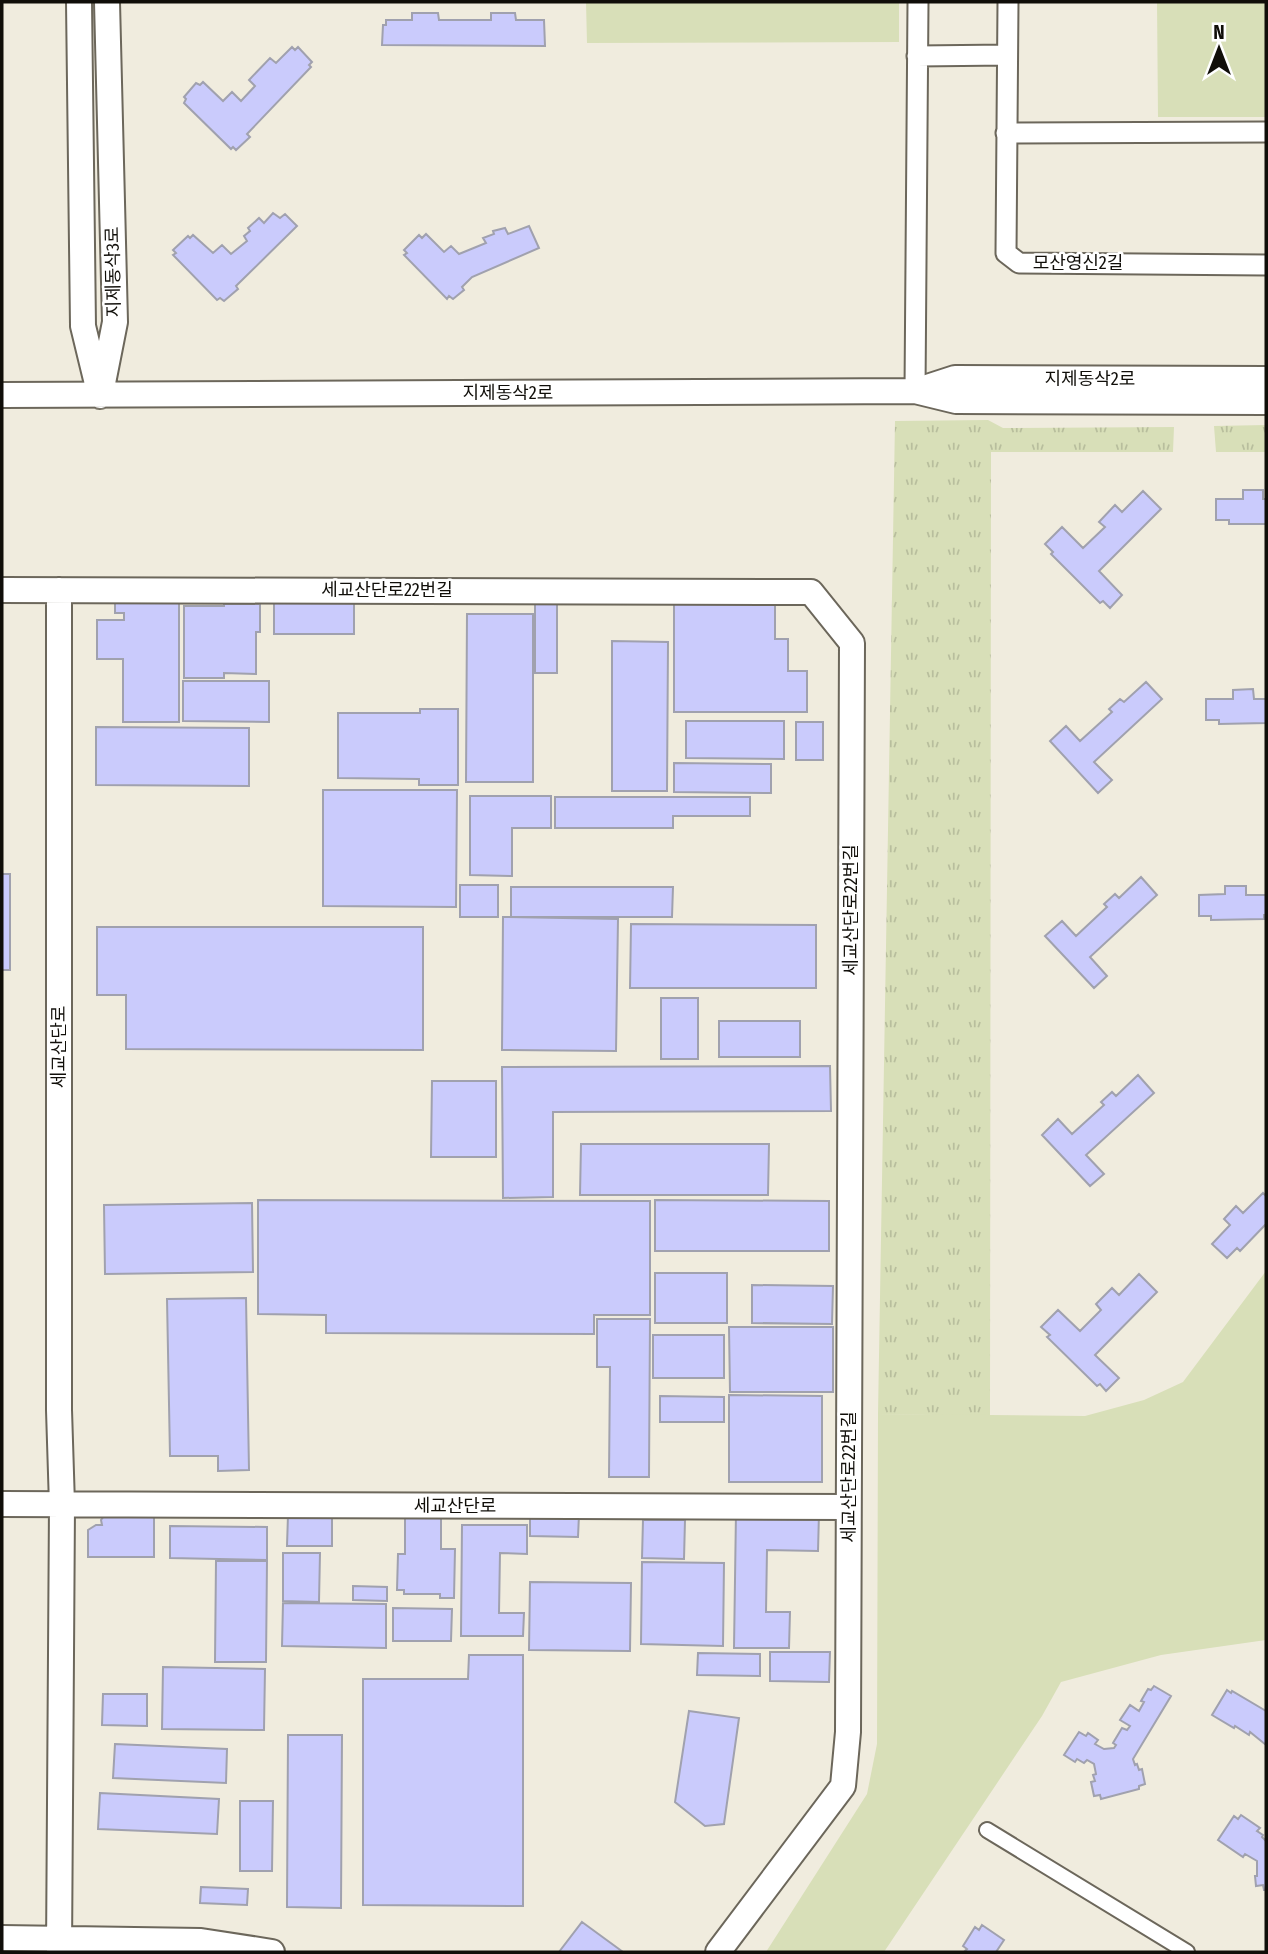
<svg xmlns="http://www.w3.org/2000/svg" width="1268" height="1954" viewBox="0 0 1268 1954" font-family="'Fira Sans Condensed','Noto Sans KR',sans-serif">
<defs>
<pattern id="grass-tufts" width="24" height="20" patternUnits="userSpaceOnUse" patternTransform="scale(1.75)"><rect width="24" height="20" fill="#d8dfb8"/><path d="M3 7l-1-3M5 7V3M7 7l1-3M15 17l-1-3M17 17v-4M19 17l1-3" fill="none" stroke="#b8be9d"/></pattern>
</defs>
<rect width="100%" height="100%" fill="#f0ecde"/>
<!-- grass -->
<path fill="url(#grass-tufts)" d="M 988,420 L 1003,428 L 1174,427 L 1173,452 L 991,452 L 990,1416 L 878,1414 L 895,421 Z
M 1266,425 L 1266,452 L 1216,452 L 1214,426 Z"/>
<!-- park -->
<path fill="#d8dfb8" d="M 586,2 L 899,2 L 899,42 L 587,43 Z
M 1157,2 L 1266,2 L 1266,117 L 1158,117 Z
M 1266,1271 L 1266,1640 L 1161,1655 L 1061,1682 L 1042,1716 L 884,1952 L 766,1952 L 867,1794 L 877,1744 L 878,1414 L 1085,1416 L 1144,1400 L 1183,1382 Z"/>
<!-- building -->
<path fill="#cacbfc" stroke="#a0a1ae" stroke-width="2" d="M 412,13 L 438,13 L 439,20 L 491,20 L 491,13 L 515,13 L 516,20 L 544,20 L 545,46 L 382,45 L 383,25 L 386,25 L 386,20 L 412,20 Z
M 292,47 L 295,50 L 298,47 L 312,62 L 309,65 L 311,67 L 247,134 L 250,137 L 236,150 L 233,147 L 231,149 L 184,103 L 186,99 L 184,97 L 196,83 L 200,85 L 203,82 L 223,101 L 232,92 L 241,101 L 255,86 L 249,80 L 270,58 L 276,63 Z
M 273,213 L 280,218 L 285,214 L 297,226 L 236,286 L 238,289 L 224,301 L 220,298 L 217,300 L 173,255 L 176,253 L 173,250 L 188,236 L 190,238 L 193,235 L 213,253 L 222,245 L 231,254 L 247,241 L 244,236 L 250,231 L 248,228 L 259,218 L 264,223 Z
M 529,226 L 539,248 L 472,277 L 462,287 L 464,290 L 453,299 L 449,296 L 447,299 L 404,255 L 407,253 L 404,250 L 419,235 L 422,238 L 426,234 L 444,252 L 451,246 L 459,254 L 486,243 L 483,238 L 494,234 L 493,231 L 505,228 L 508,234 Z
M 1243,490 L 1263,490 L 1263,499 L 1266,499 L 1266,524 L 1229,524 L 1229,520 L 1216,520 L 1216,499 L 1243,499 Z
M 1143,491 L 1161,509 L 1099,571 L 1122,595 L 1110,608 L 1103,601 L 1100,603 L 1051,554 L 1053,552 L 1045,544 L 1062,527 L 1083,548 L 1105,527 L 1099,522 L 1115,505 L 1122,512 Z
M 115,598 L 179,598 L 179,722 L 123,722 L 123,659 L 97,659 L 97,620 L 124,620 L 124,613 L 115,613 Z
M 674,598 L 775,599 L 775,639 L 788,639 L 788,671 L 807,671 L 807,712 L 674,712 Z
M 535,601 L 557,601 L 557,673 L 535,673 Z
M 274,602 L 354,602 L 354,634 L 274,634 Z
M 224,604 L 260,604 L 260,632 L 256,632 L 256,674 L 224,673 L 224,678 L 184,678 L 184,606 L 224,606 Z
M 467,614 L 533,614 L 533,782 L 466,782 Z
M 612,641 L 668,642 L 667,791 L 612,791 Z
M 183,681 L 269,681 L 269,722 L 183,721 Z
M 1146,682 L 1162,699 L 1094,762 L 1112,780 L 1098,793 L 1050,741 L 1066,726 L 1080,741 L 1112,712 L 1109,709 L 1120,699 L 1124,702 Z
M 1253,689 L 1254,699 L 1266,699 L 1266,723 L 1219,724 L 1219,720 L 1206,720 L 1206,699 L 1233,699 L 1233,690 Z
M 420,709 L 458,709 L 458,785 L 419,785 L 419,779 L 338,778 L 338,713 L 420,713 Z
M 686,721 L 784,721 L 784,759 L 686,758 Z
M 796,722 L 823,722 L 823,760 L 796,760 Z
M 96,727 L 249,728 L 249,786 L 96,785 Z
M 674,763 L 771,764 L 771,793 L 674,792 Z
M 323,790 L 457,790 L 456,907 L 323,906 Z
M 470,796 L 551,796 L 551,828 L 512,828 L 512,876 L 470,875 Z
M 555,797 L 750,797 L 750,816 L 673,816 L 673,828 L 555,828 Z
M 2,874 L 10,874 L 10,970 L 2,970 Z
M 1141,877 L 1157,895 L 1090,957 L 1107,976 L 1094,988 L 1045,936 L 1062,921 L 1076,936 L 1107,907 L 1104,904 L 1115,894 L 1119,898 Z
M 460,885 L 498,885 L 498,917 L 460,917 Z
M 1225,886 L 1246,886 L 1246,895 L 1266,895 L 1266,915 L 1264,915 L 1264,919 L 1211,920 L 1211,916 L 1199,916 L 1199,895 L 1225,894 Z
M 511,887 L 673,887 L 672,917 L 511,917 Z
M 503,917 L 618,919 L 616,1051 L 502,1050 Z
M 631,924 L 816,925 L 816,988 L 630,988 Z
M 97,927 L 423,927 L 423,1050 L 126,1049 L 126,995 L 97,995 Z
M 661,998 L 698,998 L 698,1059 L 661,1059 Z
M 719,1021 L 800,1021 L 800,1057 L 719,1057 Z
M 830,1066 L 831,1111 L 553,1112 L 553,1197 L 503,1198 L 502,1067 Z
M 1138,1075 L 1154,1093 L 1086,1155 L 1104,1174 L 1090,1186 L 1042,1135 L 1058,1119 L 1072,1134 L 1104,1105 L 1101,1102 L 1112,1092 L 1116,1096 Z
M 432,1081 L 496,1081 L 496,1157 L 431,1157 Z
M 581,1144 L 769,1144 L 768,1195 L 580,1195 Z
M 1263,1193 L 1266,1196 L 1266,1224 L 1240,1251 L 1237,1248 L 1227,1258 L 1212,1244 L 1230,1225 L 1224,1219 L 1236,1206 L 1243,1213 Z
M 258,1200 L 650,1201 L 650,1315 L 594,1315 L 594,1334 L 326,1333 L 326,1315 L 258,1314 Z
M 655,1200 L 829,1201 L 829,1251 L 655,1251 Z
M 252,1203 L 253,1272 L 105,1274 L 104,1205 Z
M 655,1273 L 727,1273 L 727,1323 L 655,1323 Z
M 1139,1274 L 1157,1292 L 1095,1355 L 1119,1378 L 1106,1391 L 1100,1384 L 1097,1386 L 1047,1337 L 1050,1335 L 1041,1327 L 1058,1310 L 1080,1331 L 1101,1310 L 1096,1304 L 1112,1288 L 1119,1295 Z
M 752,1285 L 833,1286 L 832,1324 L 752,1323 Z
M 246,1298 L 249,1470 L 218,1471 L 218,1456 L 170,1456 L 167,1299 Z
M 597,1319 L 650,1319 L 649,1477 L 609,1477 L 610,1367 L 597,1367 Z
M 729,1327 L 833,1327 L 833,1392 L 730,1392 Z
M 653,1335 L 724,1335 L 724,1378 L 653,1378 Z
M 729,1395 L 822,1396 L 822,1482 L 729,1482 Z
M 660,1396 L 724,1397 L 724,1422 L 660,1422 Z
M 405,1512 L 441,1513 L 441,1549 L 455,1549 L 454,1598 L 440,1598 L 440,1594 L 404,1594 L 404,1590 L 397,1590 L 398,1554 L 405,1554 Z
M 736,1512 L 819,1513 L 818,1551 L 767,1550 L 766,1612 L 790,1612 L 789,1648 L 734,1648 Z
M 288,1515 L 332,1516 L 332,1546 L 287,1546 Z
M 530,1515 L 579,1515 L 578,1537 L 530,1536 Z
M 104,1516 L 154,1517 L 154,1557 L 88,1557 L 88,1530 L 96,1525 L 102,1525 L 101,1520 Z
M 643,1520 L 685,1520 L 684,1559 L 642,1558 Z
M 462,1525 L 527,1525 L 527,1554 L 500,1553 L 499,1613 L 524,1613 L 523,1636 L 461,1636 Z
M 170,1526 L 267,1527 L 267,1560 L 170,1558 Z
M 283,1553 L 320,1553 L 319,1602 L 283,1601 Z
M 216,1561 L 267,1561 L 266,1662 L 215,1662 Z
M 642,1562 L 724,1563 L 723,1646 L 641,1644 Z
M 530,1582 L 631,1583 L 630,1651 L 529,1650 Z
M 353,1586 L 387,1587 L 387,1601 L 353,1600 Z
M 283,1603 L 386,1604 L 386,1648 L 282,1646 Z
M 393,1608 L 452,1609 L 451,1641 L 393,1641 Z
M 770,1652 L 830,1652 L 829,1682 L 770,1681 Z
M 698,1653 L 760,1654 L 760,1676 L 697,1675 Z
M 469,1655 L 523,1655 L 523,1906 L 363,1905 L 363,1679 L 468,1679 Z
M 163,1667 L 265,1669 L 264,1730 L 162,1729 Z
M 1154,1686 L 1171,1696 L 1133,1759 L 1135,1765 L 1137,1764 L 1139,1770 L 1142,1769 L 1145,1784 L 1139,1786 L 1139,1789 L 1101,1799 L 1100,1795 L 1094,1796 L 1091,1782 L 1095,1781 L 1093,1775 L 1096,1774 L 1094,1764 L 1087,1760 L 1084,1763 L 1077,1759 L 1075,1762 L 1064,1755 L 1079,1732 L 1086,1736 L 1088,1733 L 1098,1740 L 1095,1744 L 1104,1749 L 1114,1748 L 1116,1745 L 1113,1743 L 1122,1728 L 1127,1730 L 1130,1726 L 1120,1720 L 1130,1705 L 1139,1711 L 1144,1702 L 1141,1701 L 1148,1689 L 1151,1690 Z
M 1227,1690 L 1231,1693 L 1232,1691 L 1266,1711 L 1266,1745 L 1250,1732 L 1249,1735 L 1235,1726 L 1234,1728 L 1212,1715 Z
M 103,1694 L 147,1694 L 147,1726 L 102,1725 Z
M 689,1711 L 739,1718 L 724,1824 L 705,1826 L 675,1802 Z
M 288,1735 L 342,1735 L 341,1908 L 287,1907 Z
M 115,1744 L 227,1749 L 226,1783 L 113,1778 Z
M 100,1793 L 219,1799 L 217,1834 L 98,1829 Z
M 240,1801 L 273,1801 L 272,1871 L 240,1871 Z
M 1241,1815 L 1260,1828 L 1257,1831 L 1263,1835 L 1262,1837 L 1266,1841 L 1266,1890 L 1264,1890 L 1263,1885 L 1256,1886 L 1255,1876 L 1257,1876 L 1257,1861 L 1245,1854 L 1243,1857 L 1218,1840 L 1234,1816 L 1238,1819 Z
M 201,1887 L 248,1889 L 247,1905 L 200,1903 Z
M 582,1922 L 623,1952 L 559,1952 Z
M 982,1925 L 1004,1940 L 996,1952 L 964,1952 L 967,1949 L 963,1946 L 975,1927 L 979,1930 Z"/>
<g fill="none" stroke-linecap="round" stroke-linejoin="round">
<defs>
<path id="pedestrian" d="M 987,1830 L 1187,1952"/>
<path id="minor" d="M 1008,2 L 1006,253 L 1019,263 L 1266,265
M 917,56 L 1007,55
M 1006,133 L 1266,132
M 915,391 L 918,2"/>
<path id="tertiary" d="M 79,2 L 83,326 L 100,396
M 1266,379 L 955,378 L 915,391 L 956,401 L 1266,402
M 102,388 L 115,322 L 107,2
M 2,395 L 915,391
M 2,590 L 811,592 L 852,643 L 848,1732 L 843,1786 L 718,1952
M 59,590 L 59,1410 L 62,1505 L 59,1952
M 2,1504 L 848,1507
M 2,1938 L 201,1941 L 272,1952"/>
</defs>
<!-- pedestrian casing -->
<use href="#pedestrian" stroke="#6c675b" stroke-width="18"/>
<!-- minor casing -->
<use href="#minor" stroke="#6c675b" stroke-width="23"/>
<!-- tertiary casing -->
<use href="#tertiary" stroke="#6c675b" stroke-width="28"/>
<!-- pedestrian -->
<use href="#pedestrian" stroke="#fff" stroke-width="14"/>
<!-- minor -->
<use href="#minor" stroke="#fff" stroke-width="19"/>
<!-- tertiary -->
<use href="#tertiary" stroke="#fff" stroke-width="24"/>
</g>
<g text-anchor="middle" stroke-width="5" stroke-linejoin="round" paint-order="stroke">
<!-- street labels -->
<g font-size="18" fill="#100e09" stroke="#fff">
<text x="1078" y="269">모산영신2길</text>
<text transform="translate(113 272) rotate(-91)" y="6">지제동삭3로</text>
<text x="1090" y="385">지제동삭2로</text>
<text x="508" y="399">지제동삭2로</text>
<text x="387" y="596">세교산단로22번길</text>
<text transform="translate(851 910) rotate(-90)" y="6">세교산단로22번길</text>
<text transform="translate(59 1047) rotate(-90)" y="6">세교산단로</text>
<text transform="translate(849 1477) rotate(-90)" y="6">세교산단로22번길</text>
<text x="455" y="1512">세교산단로</text>
</g>
</g>
<!-- border -->
<rect width="1268" height="1954" fill="none" stroke="#100e09" stroke-width="7"/>
<!-- north arrow -->
<g transform="translate(1219 49)" stroke="#ffffff" stroke-width="5" paint-order="stroke">
<path d="M0-5L12 26L0 18L-12 26Z" fill="#100e09"/>
<text y="-10" font-size="19" font-weight="bold" text-anchor="middle" fill="#100e09">N</text>
</g>
</svg>
